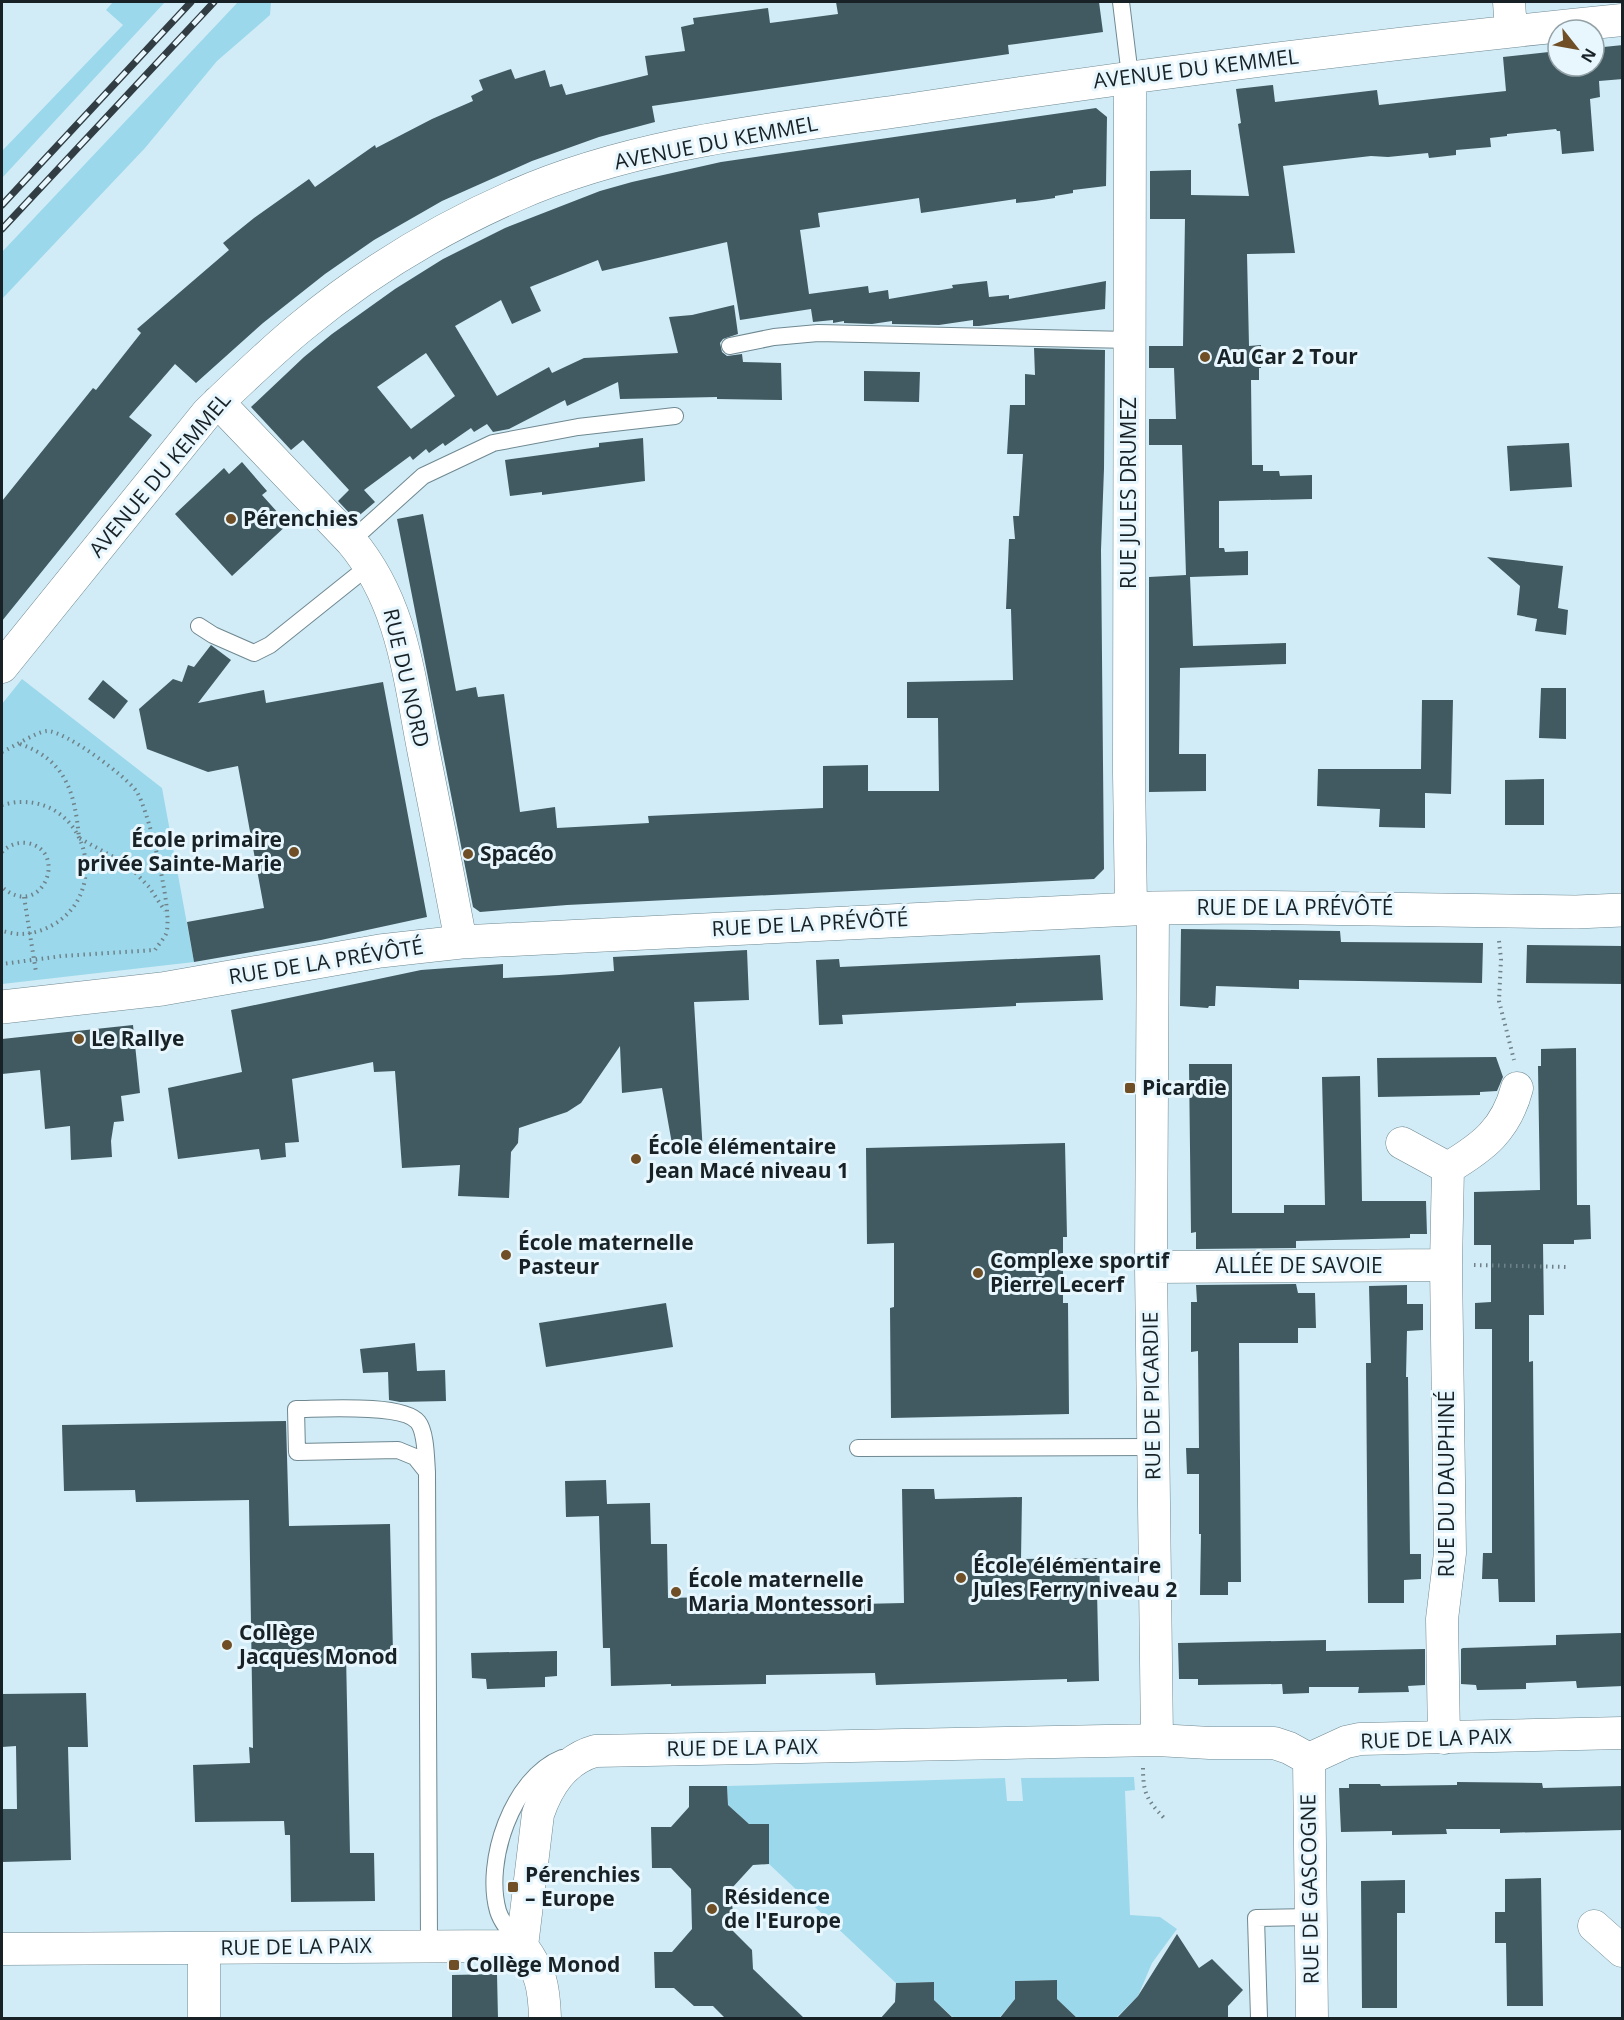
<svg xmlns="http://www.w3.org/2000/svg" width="1624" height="2020" viewBox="0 0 1624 2020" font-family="'Open Sans',sans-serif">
<rect width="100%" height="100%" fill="#d1ecf6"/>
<!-- green -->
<path fill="#9bd8eb" d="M 113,2 L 165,2 L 2,178 L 2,151 L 123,25 L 106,10 Z
M 238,2 L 271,2 L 270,15 L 217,61 L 145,148 L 2,299 L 2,252 Z
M 22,679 L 162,788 L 194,962 L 2,984 L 2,704 Z
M 1134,1777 L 1135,1790 L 1125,1791 L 1130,1915 L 1160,1917 L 1177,1929 L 1152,1963 L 1138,1996 L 1116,2018 L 1077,2018 L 1057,1999 L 1057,1980 L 1015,1981 L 1015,1999 L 999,2018 L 954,2018 L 934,2000 L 934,1982 L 896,1983 L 769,1864 L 769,1824 L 749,1824 L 728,1805 L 727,1786 L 1005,1778 L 1007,1801 L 1023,1801 L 1021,1778 Z"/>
<!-- building -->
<path fill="#415a62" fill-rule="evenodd" d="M 836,2 L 1099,2 L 1103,32 L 1008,45 L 1009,54 L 652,106 L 655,122 L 599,137 L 532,161 L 442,201 L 374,240 L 325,274 L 263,323 L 196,383 L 175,364 L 129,417 L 152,435 L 2,621 L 2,501 L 93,388 L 96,390 L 141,333 L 137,329 L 229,250 L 223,243 L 254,218 L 309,179 L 315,187 L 375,145 L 376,148 L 432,119 L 473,101 L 471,96 L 483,90 L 479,80 L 511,69 L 515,79 L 545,70 L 550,87 L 562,84 L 566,95 L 648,75 L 645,56 L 685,51 L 681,27 L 694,24 L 693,18 L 768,8 L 770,23 L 838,14 Z
M 1623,45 L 1623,79 L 1599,81 L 1600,97 L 1590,99 L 1594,151 L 1562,154 L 1560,131 L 1557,131 L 1556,129 L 1507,134 L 1507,136 L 1490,138 L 1491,147 L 1456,150 L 1456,155 L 1429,158 L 1428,153 L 1388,157 L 1371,156 L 1283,166 L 1295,253 L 1247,254 L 1249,346 L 1261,345 L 1261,368 L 1259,368 L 1259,380 L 1251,380 L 1252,465 L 1263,465 L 1263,471 L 1279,471 L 1280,476 L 1312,475 L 1312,499 L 1219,501 L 1219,548 L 1224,548 L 1225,552 L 1248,551 L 1248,575 L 1190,577 L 1193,646 L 1286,643 L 1286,664 L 1180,668 L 1179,754 L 1206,754 L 1206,791 L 1149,792 L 1149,577 L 1186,575 L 1182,445 L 1149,445 L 1149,419 L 1176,419 L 1174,368 L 1149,368 L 1149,346 L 1183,346 L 1185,219 L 1150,219 L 1150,171 L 1191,170 L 1191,195 L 1249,196 L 1238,124 L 1241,123 L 1236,89 L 1273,85 L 1275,102 L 1377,90 L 1379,105 L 1450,97 L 1506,91 L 1503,57 L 1558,51 L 1558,66 L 1594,66 L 1594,48 Z
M 1096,108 L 1107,117 L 1106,186 L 1073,190 L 1073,193 L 1055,196 L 1055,198 L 1035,201 L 1016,203 L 1016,199 L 921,213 L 919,198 L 818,213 L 820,227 L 800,230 L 809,294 L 868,286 L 869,293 L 888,290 L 889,299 L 953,288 L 952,285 L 987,281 L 989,297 L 1009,295 L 1009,299 L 1106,281 L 1105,309 L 979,326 L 973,326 L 973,320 L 939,325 L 892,324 L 892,321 L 872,324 L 844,323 L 844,321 L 833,323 L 833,320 L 813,322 L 811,309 L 740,320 L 727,242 L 602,271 L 598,260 L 530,287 L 541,311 L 512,324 L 501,300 L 455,326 L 497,396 L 549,367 L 552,373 L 584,358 L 678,353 L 669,317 L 692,315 L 734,305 L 738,334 L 723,339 L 720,343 L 722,352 L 727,356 L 742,354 L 743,362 L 781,363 L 782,400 L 717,399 L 717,397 L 620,399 L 618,382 L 567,406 L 565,400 L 509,429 L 493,432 L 487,424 L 474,432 L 471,428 L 445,446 L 443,443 L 429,453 L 426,449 L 413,460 L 410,456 L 364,490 L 375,502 L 355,519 L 338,501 L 349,490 L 303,440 L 291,450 L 251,407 L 304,357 L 332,334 L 395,289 L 443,259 L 505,228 L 600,191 L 632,182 L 721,162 ZM 426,353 L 455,396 L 411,429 L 377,387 Z
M 1034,348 L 1105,350 L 1104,469 L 1101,550 L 1104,869 L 1094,879 L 567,905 L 480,912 L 473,907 L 397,519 L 423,514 L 456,691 L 476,687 L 478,697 L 504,694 L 520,812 L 555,807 L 557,828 L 649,823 L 648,816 L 823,808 L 823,766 L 868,765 L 868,791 L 939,791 L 938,718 L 907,718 L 907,682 L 1013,680 L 1011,609 L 1006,609 L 1009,539 L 1015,539 L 1013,516 L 1019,516 L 1023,454 L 1007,454 L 1010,405 L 1025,405 L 1025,374 L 1035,375 Z
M 864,371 L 920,372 L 919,402 L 864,401 Z
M 643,438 L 645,481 L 542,495 L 542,492 L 510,496 L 505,460 L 599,447 L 599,443 Z
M 1569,443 L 1572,487 L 1510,491 L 1507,446 Z
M 242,462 L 267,491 L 262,495 L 288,524 L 232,576 L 175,514 L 224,468 L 229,474 Z
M 1487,557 L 1563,566 L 1558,608 L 1568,610 L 1566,635 L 1535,631 L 1537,619 L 1517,615 L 1520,586 Z
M 211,645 L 231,660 L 198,703 L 264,690 L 266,703 L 383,682 L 427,917 L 321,940 L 194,962 L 187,922 L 264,908 L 238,766 L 208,772 L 147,749 L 139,709 L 173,679 L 182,682 L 188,665 L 194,667 Z
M 103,680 L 128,701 L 114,719 L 88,699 Z
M 1541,688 L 1566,688 L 1566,739 L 1539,738 Z
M 1422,700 L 1453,700 L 1451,794 L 1425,793 L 1425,828 L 1379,827 L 1380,809 L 1317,806 L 1318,769 L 1421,769 Z
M 1544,779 L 1544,825 L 1505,825 L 1505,780 Z
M 1181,929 L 1340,931 L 1341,942 L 1483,943 L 1482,983 L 1299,980 L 1299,989 L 1216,986 L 1215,1006 L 1209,1006 L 1208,1008 L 1180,1006 Z
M 1527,945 L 1623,946 L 1623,984 L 1526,983 Z
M 747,950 L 749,1000 L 694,1002 L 703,1153 L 674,1155 L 662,1088 L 622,1093 L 620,1046 L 581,1103 L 567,1112 L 519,1128 L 518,1143 L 511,1152 L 509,1198 L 458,1196 L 460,1165 L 402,1168 L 395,1071 L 374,1072 L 373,1062 L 292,1079 L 299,1142 L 285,1143 L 286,1157 L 261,1160 L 259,1149 L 178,1159 L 168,1088 L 242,1072 L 231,1010 L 421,970 L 503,964 L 503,978 L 559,975 L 614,971 L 613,957 Z
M 1100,955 L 1103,1000 L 1016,1003 L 1016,1006 L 842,1015 L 843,1024 L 819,1025 L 816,960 L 839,959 L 840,967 Z
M 133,1025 L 140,1093 L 121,1096 L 124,1121 L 114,1122 L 111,1141 L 112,1157 L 71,1160 L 70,1126 L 45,1129 L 40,1070 L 2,1074 L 2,1039 Z
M 1576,1048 L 1577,1205 L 1590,1205 L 1591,1239 L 1574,1240 L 1574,1244 L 1543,1244 L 1544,1315 L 1529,1315 L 1529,1362 L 1533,1361 L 1535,1602 L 1499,1602 L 1498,1579 L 1482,1579 L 1483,1553 L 1492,1553 L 1492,1329 L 1475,1329 L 1475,1303 L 1491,1302 L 1491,1245 L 1474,1245 L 1474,1192 L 1540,1190 L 1538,1066 L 1541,1066 L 1541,1049 Z
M 1496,1057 L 1503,1077 L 1497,1091 L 1480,1092 L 1480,1095 L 1378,1097 L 1377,1058 Z
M 1189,1064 L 1232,1064 L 1232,1213 L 1284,1213 L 1284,1205 L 1325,1205 L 1322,1077 L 1360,1076 L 1362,1201 L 1426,1201 L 1427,1234 L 1410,1234 L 1410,1238 L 1296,1241 L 1296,1248 L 1196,1249 L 1196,1232 L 1191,1233 Z
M 1065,1143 L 1067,1237 L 1063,1237 L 1063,1303 L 1068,1303 L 1069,1414 L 891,1418 L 890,1308 L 894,1307 L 894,1243 L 867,1244 L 866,1148 Z
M 1296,1284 L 1298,1293 L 1315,1293 L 1316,1328 L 1298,1328 L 1298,1343 L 1239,1343 L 1241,1582 L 1228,1582 L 1228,1595 L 1200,1595 L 1201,1534 L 1199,1534 L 1199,1474 L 1187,1474 L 1186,1448 L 1199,1448 L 1198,1351 L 1191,1352 L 1191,1302 L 1197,1302 L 1196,1285 Z
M 1407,1285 L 1407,1304 L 1423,1304 L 1423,1330 L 1407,1331 L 1406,1377 L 1408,1377 L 1410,1554 L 1421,1554 L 1421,1579 L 1404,1580 L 1404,1603 L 1368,1603 L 1366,1363 L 1371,1363 L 1369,1286 Z
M 666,1303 L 673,1347 L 546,1367 L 539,1323 Z
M 415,1343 L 417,1371 L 445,1370 L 446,1401 L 400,1402 L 389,1400 L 388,1372 L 363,1373 L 360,1349 Z
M 286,1421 L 289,1526 L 390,1524 L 393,1653 L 346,1654 L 350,1853 L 374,1853 L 375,1901 L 291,1902 L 290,1835 L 285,1835 L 284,1821 L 195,1822 L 193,1765 L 250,1763 L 249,1747 L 253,1748 L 249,1500 L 136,1502 L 135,1490 L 64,1491 L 62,1425 Z
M 606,1480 L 607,1504 L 650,1503 L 651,1544 L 667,1544 L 668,1598 L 708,1597 L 709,1613 L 786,1611 L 786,1604 L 860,1601 L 860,1604 L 904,1603 L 902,1489 L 934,1489 L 935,1499 L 1022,1497 L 1021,1559 L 1099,1558 L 1100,1591 L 1097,1591 L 1099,1681 L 1067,1682 L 1067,1679 L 876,1685 L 875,1673 L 766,1675 L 766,1684 L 671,1686 L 671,1684 L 611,1686 L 610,1648 L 603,1648 L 599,1516 L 566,1517 L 565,1481 Z
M 1621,1633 L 1623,1686 L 1577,1688 L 1576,1681 L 1526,1683 L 1526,1689 L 1477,1690 L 1476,1685 L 1461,1684 L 1461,1649 L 1463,1648 L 1556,1645 L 1556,1635 Z
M 1326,1640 L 1326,1651 L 1425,1649 L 1425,1685 L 1408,1686 L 1409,1692 L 1358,1693 L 1359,1687 L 1309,1687 L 1309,1693 L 1283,1694 L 1282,1684 L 1198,1685 L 1198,1679 L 1179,1679 L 1178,1643 Z
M 557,1651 L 557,1676 L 545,1677 L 545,1687 L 487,1689 L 486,1679 L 472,1678 L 471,1653 Z
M 86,1693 L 88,1747 L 68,1747 L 71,1860 L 2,1862 L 2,1809 L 17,1809 L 16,1746 L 2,1747 L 2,1694 Z
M 1457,1782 L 1542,1783 L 1543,1788 L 1623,1786 L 1623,1830 L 1500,1833 L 1500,1829 L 1446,1829 L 1447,1834 L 1392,1835 L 1392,1831 L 1341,1832 L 1339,1788 L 1349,1788 L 1349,1784 L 1380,1784 L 1381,1786 L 1457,1785 Z
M 689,1786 L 727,1786 L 728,1805 L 749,1824 L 769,1824 L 769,1864 L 753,1865 L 732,1888 L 733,1931 L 752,1950 L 753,1969 L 805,2019 L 726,2019 L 713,2006 L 694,2006 L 674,1988 L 655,1988 L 654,1952 L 672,1952 L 692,1929 L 691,1889 L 671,1868 L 652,1868 L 651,1827 L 671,1827 L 689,1807 Z
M 1541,1878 L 1543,2006 L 1507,2006 L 1506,1943 L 1495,1943 L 1495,1912 L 1505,1912 L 1505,1879 Z
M 1405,1880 L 1405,1913 L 1397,1913 L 1397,2008 L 1362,2008 L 1361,1881 Z
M 1177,1934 L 1199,1968 L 1212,1959 L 1243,1990 L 1228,2006 L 1228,2019 L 1116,2019 L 1138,1996 Z
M 497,1974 L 498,2019 L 452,2019 L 452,1975 Z
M 1057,1980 L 1057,1999 L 1078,2019 L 999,2019 L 1015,1999 L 1015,1981 Z
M 934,1982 L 934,2000 L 954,2019 L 880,2019 L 895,2002 L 896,1983 Z"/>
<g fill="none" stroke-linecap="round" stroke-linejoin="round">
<defs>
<path id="service" d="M 1121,2 L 1130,76
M 730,346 L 774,337 L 818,333 L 1130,340
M 351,541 L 423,476 L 493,443 L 578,427 L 675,416
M 199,626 L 213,635 L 254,653 L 270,645 L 370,565
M 858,1448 L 1153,1447
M 427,1472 L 415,1457 L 398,1450 L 297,1452 L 296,1409 C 320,1409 403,1403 418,1422 C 426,1432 426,1459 427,1472 L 429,1945
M 522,1946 C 513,1935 502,1924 498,1911 C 484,1862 512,1778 562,1758
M 1259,2018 L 1256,1918 L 1311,1917"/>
<path id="minor" d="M 1509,2 L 1511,31
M 1130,76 L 1129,773 L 1131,909
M 218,402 L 351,541 C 403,603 409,678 424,754 C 437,817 449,879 461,942
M 2,667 L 207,413 C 238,383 269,353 302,326 C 366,273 437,230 514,196 C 643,139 788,128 926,107 C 1157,72 1389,43 1622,20
M 1153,908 L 1151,1267 L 1157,1740
M 1402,1143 L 1448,1168 C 1483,1147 1506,1130 1517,1088
M 1151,1267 L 1446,1265
M 1444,1738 L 1442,1619 L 1450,1553 L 1446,1265 L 1448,1168
M 1309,1759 L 1346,1742 L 1360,1739 L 1622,1733
M 1309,1759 L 1312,2018
M 1594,1926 L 1622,1951
M 522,1946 L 538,1814 C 548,1785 564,1760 595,1751 L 1157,1740 L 1210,1743 L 1274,1743 L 1289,1748 L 1309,1759
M 522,1946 C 541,1972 544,1986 545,2018
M 2,1949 L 522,1946
M 204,2018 L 204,1949"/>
<path id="tertiary" d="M 2,1007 L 162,989 L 380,951 L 461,942 L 1153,908 L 1245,907 L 1576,912 L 1622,910"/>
</defs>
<!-- service casing -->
<use href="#service" stroke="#6f8891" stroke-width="18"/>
<!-- minor casing -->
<use href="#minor" stroke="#6f8891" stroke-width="33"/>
<!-- tertiary casing -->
<use href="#tertiary" stroke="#6f8891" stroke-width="34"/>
<!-- path -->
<path stroke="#708289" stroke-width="4" stroke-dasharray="1.5 4.5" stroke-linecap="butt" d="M 20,744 C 66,760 75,793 79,838 L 128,865 L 149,887 L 165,911
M 2,752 C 13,747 36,732 47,731 C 66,731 127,777 137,792 C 149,812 174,914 166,934 C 163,940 158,945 155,950 L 62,956 L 2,964
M 2,805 C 7,804 14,802 20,802 C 89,800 111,894 51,926 C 42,931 30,934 20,934 C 14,934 7,932 2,931
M 2,852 C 9,845 17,842 27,843 C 70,850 42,922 2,887
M 24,897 L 36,972
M 1499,941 L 1501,959 L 1499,1001 L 1514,1060
M 1474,1265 L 1568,1267
M 1143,1768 C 1143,1793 1147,1800 1164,1818"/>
<!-- service -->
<use href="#service" stroke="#fff" stroke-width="16"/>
<!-- minor -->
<use href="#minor" stroke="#fff" stroke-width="32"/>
<!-- tertiary -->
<use href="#tertiary" stroke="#fff" stroke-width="33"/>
<defs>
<path id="rail" d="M 2,205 L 191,2
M 2,229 L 214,2"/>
</defs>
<!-- rail casing -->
<use href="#rail" stroke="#313d42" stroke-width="7"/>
<!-- rail -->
<use href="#rail" stroke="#e7f7fd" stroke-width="4.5" stroke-dasharray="14" stroke-linecap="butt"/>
</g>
<!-- markers -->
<g fill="#704f26" stroke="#e7f7fd" stroke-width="2">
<circle cx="1205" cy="357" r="6"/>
<circle cx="231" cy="519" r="6"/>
<circle cx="294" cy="852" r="6"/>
<circle cx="468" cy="854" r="6"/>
<circle cx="79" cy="1039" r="6"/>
<rect x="1124" y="1082" width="12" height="12" rx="3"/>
<circle cx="636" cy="1159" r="6"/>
<circle cx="506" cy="1255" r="6"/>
<circle cx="978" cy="1273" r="6"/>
<circle cx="961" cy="1578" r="6"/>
<circle cx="676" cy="1592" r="6"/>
<circle cx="227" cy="1645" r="6"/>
<rect x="507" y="1881" width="12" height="12" rx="3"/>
<circle cx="712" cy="1909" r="6"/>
<rect x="448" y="1959" width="12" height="12" rx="3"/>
</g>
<g text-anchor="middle" stroke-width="6" stroke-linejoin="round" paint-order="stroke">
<!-- street labels -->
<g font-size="21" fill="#182226" stroke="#e7f7fd">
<text transform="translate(1196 69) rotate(-7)" y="7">AVENUE DU KEMMEL</text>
<text transform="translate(716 143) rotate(-11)" y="7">AVENUE DU KEMMEL</text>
<text transform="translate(160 475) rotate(-50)" y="7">AVENUE DU KEMMEL</text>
<text transform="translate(1129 493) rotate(-90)" y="7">RUE JULES DRUMEZ</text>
<text transform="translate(406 678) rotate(77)" y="7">RUE DU NORD</text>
<text x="1295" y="915">RUE DE LA PRÉVÔTÉ</text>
<text transform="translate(810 924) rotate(-3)" y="7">RUE DE LA PRÉVÔTÉ</text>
<text transform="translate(326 962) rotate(-9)" y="7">RUE DE LA PRÉVÔTÉ</text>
<text x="1299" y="1273">ALLÉE DE SAVOIE</text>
<text transform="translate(1152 1396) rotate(-91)" y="7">RUE DE PICARDIE</text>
<text transform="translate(1447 1484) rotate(-90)" y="7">RUE DU DAUPHINÉ</text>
<text transform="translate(1436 1739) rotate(-2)" y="7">RUE DE LA PAIX</text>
<text transform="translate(742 1748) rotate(-1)" y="7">RUE DE LA PAIX</text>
<text transform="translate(1310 1889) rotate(-91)" y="7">RUE DE GASCOGNE</text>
<text transform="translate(296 1947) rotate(-1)" y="7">RUE DE LA PAIX</text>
</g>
<!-- poi labels -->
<g font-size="21" font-weight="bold" fill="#182226" stroke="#e7f7fd" text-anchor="start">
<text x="1217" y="364">Au Car 2 Tour</text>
<text x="243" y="526">Pérenchies</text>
<text x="282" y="847" text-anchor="end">École primaire<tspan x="282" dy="24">privée Sainte-Marie</tspan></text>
<text x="480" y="861">Spacéo</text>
<text x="91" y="1046">Le Rallye</text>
<text x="1142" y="1095">Picardie</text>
<text x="648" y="1154">École élémentaire<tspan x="648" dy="24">Jean Macé niveau 1</tspan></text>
<text x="518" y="1250">École maternelle<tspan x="518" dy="24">Pasteur</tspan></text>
<text x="990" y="1268">Complexe sportif<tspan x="990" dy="24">Pierre Lecerf</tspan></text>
<text x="973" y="1573">École élémentaire<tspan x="973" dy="24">Jules Ferry niveau 2</tspan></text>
<text x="688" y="1587">École maternelle<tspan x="688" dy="24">Maria Montessori</tspan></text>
<text x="239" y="1640">Collège<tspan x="239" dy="24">Jacques Monod</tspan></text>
<text x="525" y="1882">Pérenchies<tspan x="525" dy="24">– Europe</tspan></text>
<text x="724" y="1904">Résidence<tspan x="724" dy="24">de l'Europe</tspan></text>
<text x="466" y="1972">Collège Monod</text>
</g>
</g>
<!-- border -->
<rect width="1624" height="2020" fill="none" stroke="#182226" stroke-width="6"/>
<!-- north arrow -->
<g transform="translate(1576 48) rotate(121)"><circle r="28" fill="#e7f7fd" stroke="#94a2a7" stroke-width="1.5"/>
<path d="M0-4.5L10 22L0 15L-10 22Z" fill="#704f26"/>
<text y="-9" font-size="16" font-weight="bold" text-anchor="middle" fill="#182226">N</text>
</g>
</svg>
